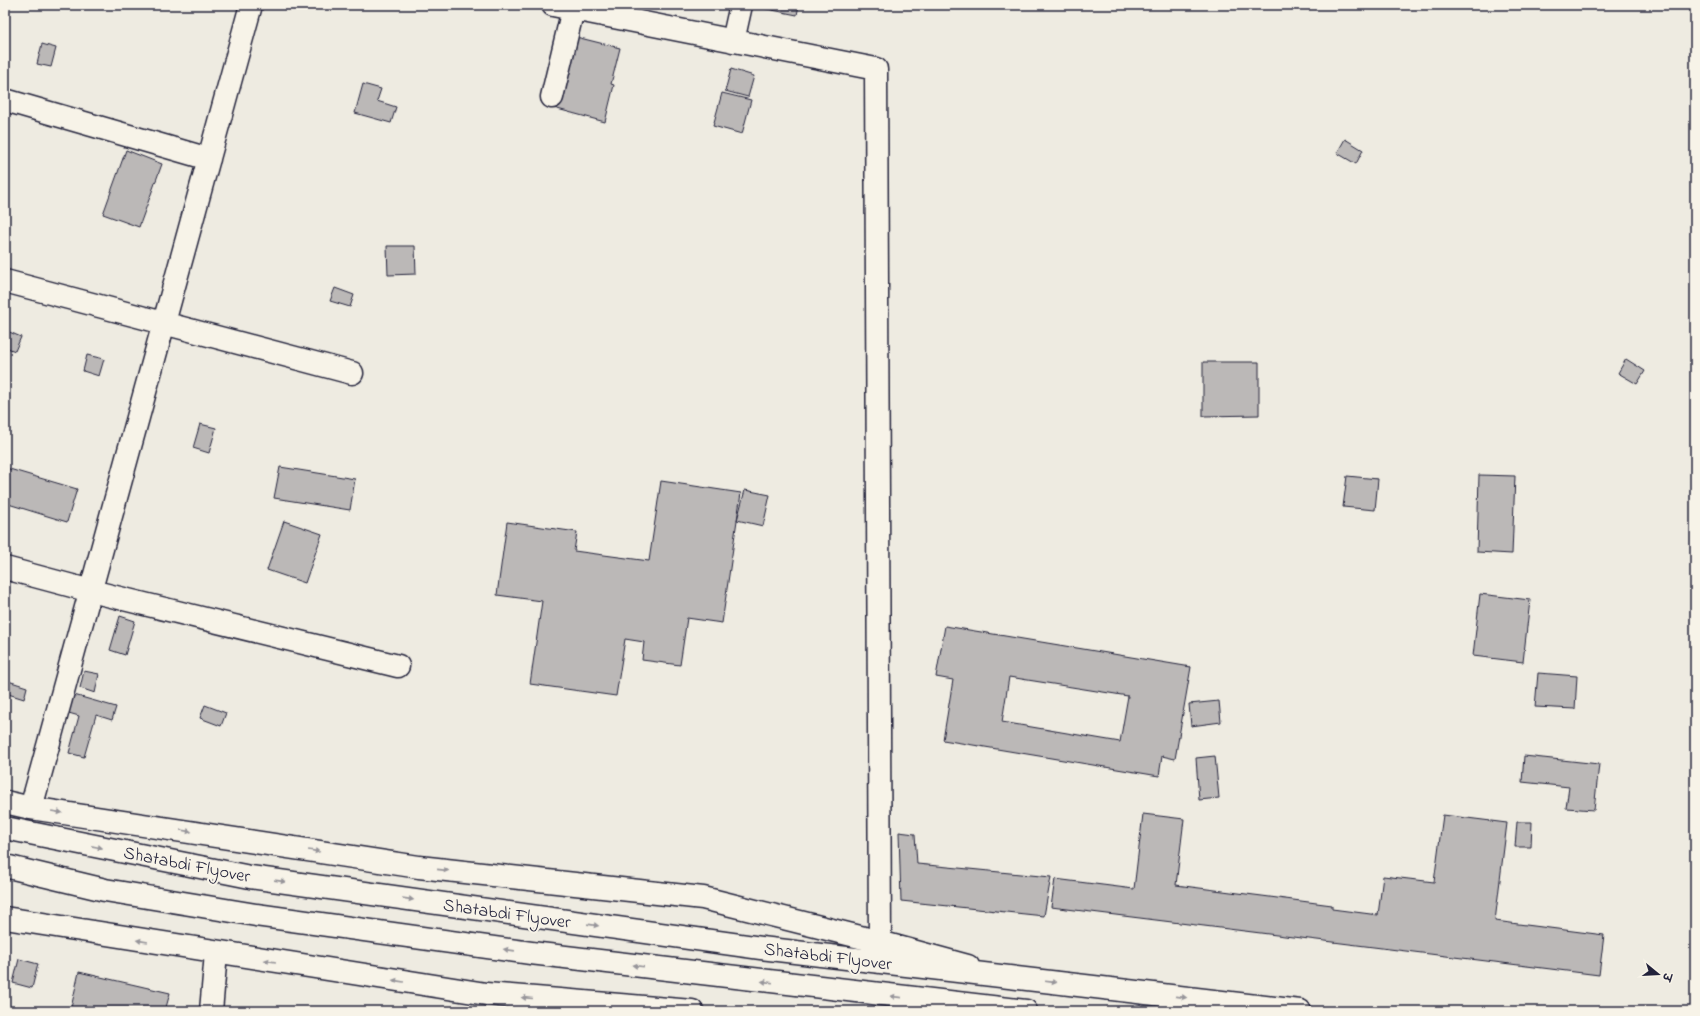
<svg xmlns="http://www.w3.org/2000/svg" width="1700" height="1016" viewBox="0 0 1700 1016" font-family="'Indie Flower','Playpen Sans Deva',sans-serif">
<rect width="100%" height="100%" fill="#eeebe1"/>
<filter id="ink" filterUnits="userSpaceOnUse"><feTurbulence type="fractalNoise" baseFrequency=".025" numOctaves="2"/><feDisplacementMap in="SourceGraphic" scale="8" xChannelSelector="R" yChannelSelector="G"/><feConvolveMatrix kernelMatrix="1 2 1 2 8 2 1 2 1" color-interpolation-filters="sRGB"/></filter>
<g filter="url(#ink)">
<!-- building -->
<path fill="#bbb8b7" stroke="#22223b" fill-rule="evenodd" d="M 747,5 L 799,5 L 797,15 Z
M 568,35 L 620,48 L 611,84 L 614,85 L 605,122 L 550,107 Z
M 42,44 L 56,48 L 51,67 L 37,64 Z
M 731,69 L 754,76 L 748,97 L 725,91 Z
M 363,84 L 381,89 L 377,101 L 396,107 L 391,123 L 355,113 Z
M 722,93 L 751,100 L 742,134 L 713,126 Z
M 1345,139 L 1363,150 L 1356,164 L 1337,153 Z
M 126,150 L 162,164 L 139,227 L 103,214 Z
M 387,246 L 415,246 L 416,274 L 388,275 Z
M 335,288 L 354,295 L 350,307 L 330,301 Z
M 7,331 L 21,337 L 15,351 L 5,347 Z
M 87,355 L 104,359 L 99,376 L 83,371 Z
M 1626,359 L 1645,371 L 1637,384 L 1618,373 Z
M 1203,362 L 1259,362 L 1259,415 L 1203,416 Z
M 200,424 L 216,428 L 209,453 L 193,448 Z
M 280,467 L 355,479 L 350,510 L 274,498 Z
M 6,468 L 77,489 L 67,522 L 5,503 Z
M 1479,475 L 1515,476 L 1512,554 L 1477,552 Z
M 1347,476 L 1378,479 L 1375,510 L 1343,507 Z
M 661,481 L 741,493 L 722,623 L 687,618 L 680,665 L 642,660 L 644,642 L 625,639 L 616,696 L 530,684 L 542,601 L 497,595 L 507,522 L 577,532 L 574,551 L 649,561 Z
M 745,490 L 770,495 L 763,526 L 737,520 Z
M 284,521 L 322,534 L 305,583 L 267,570 Z
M 1480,594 L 1530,600 L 1523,662 L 1473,656 Z
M 120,616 L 135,621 L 125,655 L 110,650 Z
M 945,626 L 1191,667 L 1175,759 L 1162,756 L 1159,776 L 943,740 L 953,680 L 936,677 ZM 1009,677 L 1128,696 L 1120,742 L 1002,722 Z
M 84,671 L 99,674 L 95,693 L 80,688 Z
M 1538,673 L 1577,676 L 1575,709 L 1535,707 Z
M 5,680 L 27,687 L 24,699 L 5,693 Z
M 67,693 L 116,707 L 112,720 L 96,715 L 84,757 L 69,753 L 79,716 L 62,711 Z
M 1219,701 L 1221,722 L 1191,726 L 1189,704 Z
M 205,705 L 226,713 L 221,726 L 200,718 Z
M 1215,756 L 1219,798 L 1199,800 L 1196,758 Z
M 1524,756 L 1599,764 L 1594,810 L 1566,808 L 1569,787 L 1522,782 Z
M 1143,814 L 1184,819 L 1176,885 L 1332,905 L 1332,909 L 1378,915 L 1383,876 L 1434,882 L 1443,815 L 1507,823 L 1495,921 L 1604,935 L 1599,975 L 1051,907 L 1055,879 L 1134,889 Z
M 1517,822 L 1532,822 L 1531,847 L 1515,847 Z
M 899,832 L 915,834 L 917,864 L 1051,877 L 1044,916 L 901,901 Z
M 19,959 L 38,964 L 32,988 L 13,983 Z
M 79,972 L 170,993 L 165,1011 L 82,1011 L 71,1008 Z"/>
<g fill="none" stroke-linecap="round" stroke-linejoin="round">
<defs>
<path id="minor" d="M 553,5 L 876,69 L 880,942
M 733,41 L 741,5
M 552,97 L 574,5
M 5,100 L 209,159
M 5,281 L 352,373
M 5,568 L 91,591 L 398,666
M 31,808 L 251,5
M 211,1011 L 216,953"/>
<path id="tertiary" d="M 5,802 L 31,808 L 419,867 L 703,898 L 880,942 L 968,966
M 5,918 L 486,994 L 692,1011"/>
<path id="trunk" d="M 5,828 L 250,877 L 761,948 L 1300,1011
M 5,866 L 105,890 L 256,915 L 531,953 L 1026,1011"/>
</defs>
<!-- minor casing -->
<use href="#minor" stroke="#22223b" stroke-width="25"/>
<!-- tertiary casing -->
<use href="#tertiary" stroke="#22223b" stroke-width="25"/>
<!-- trunk casing -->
<use href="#trunk" stroke="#22223b" stroke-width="25"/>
<!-- minor -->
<use href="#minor" stroke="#f7f3e8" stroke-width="22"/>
<!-- tertiary -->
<use href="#tertiary" stroke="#f7f3e8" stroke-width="22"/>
<!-- trunk -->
<use href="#trunk" stroke="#f7f3e8" stroke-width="22"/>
</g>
<!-- one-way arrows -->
<defs><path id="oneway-solid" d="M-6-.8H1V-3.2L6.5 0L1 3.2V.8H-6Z"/></defs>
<g fill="#97959a">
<use href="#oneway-solid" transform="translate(57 812) rotate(9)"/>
<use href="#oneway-solid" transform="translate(186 831) rotate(9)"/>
<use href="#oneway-solid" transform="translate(97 847) rotate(11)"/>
<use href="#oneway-solid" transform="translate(314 851) rotate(9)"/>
<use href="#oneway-solid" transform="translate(443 870) rotate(6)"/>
<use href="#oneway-solid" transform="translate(280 881) rotate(8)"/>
<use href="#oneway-solid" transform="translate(408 899) rotate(8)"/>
<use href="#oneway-solid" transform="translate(593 925) rotate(8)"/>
<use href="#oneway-solid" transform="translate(142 941) rotate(-171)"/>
<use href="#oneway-solid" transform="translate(509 950) rotate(-172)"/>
<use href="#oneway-solid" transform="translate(270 961) rotate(-171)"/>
<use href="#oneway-solid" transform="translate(638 966) rotate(-173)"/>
<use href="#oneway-solid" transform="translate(398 981) rotate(-171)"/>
<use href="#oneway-solid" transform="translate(767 982) rotate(-173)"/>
<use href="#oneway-solid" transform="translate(1051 982) rotate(7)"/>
<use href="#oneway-solid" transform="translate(896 997) rotate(-174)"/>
<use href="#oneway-solid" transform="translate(1181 997) rotate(7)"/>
<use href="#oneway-solid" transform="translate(527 998) rotate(-175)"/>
</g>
</g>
<g text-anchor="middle" stroke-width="4" stroke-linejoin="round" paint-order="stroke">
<!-- street labels -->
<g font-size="18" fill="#22223b" stroke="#f7f3e8">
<text transform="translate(187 864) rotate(11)" y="6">Shatabdi Flyover</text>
<text transform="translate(507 913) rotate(8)" y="6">Shatabdi Flyover</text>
<text transform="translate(828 956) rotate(7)" y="6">Shatabdi Flyover</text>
</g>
</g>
<!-- margin -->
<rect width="1700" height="1016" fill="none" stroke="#f7f3e8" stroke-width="20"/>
<rect x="10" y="10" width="1680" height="996" fill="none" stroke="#22223b" stroke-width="1.5" filter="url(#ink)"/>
<!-- north arrow -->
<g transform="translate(1658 974) rotate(108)" stroke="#f7f3e8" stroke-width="3" paint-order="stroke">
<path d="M0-3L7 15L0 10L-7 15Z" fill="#22223b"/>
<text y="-6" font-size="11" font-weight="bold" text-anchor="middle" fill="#22223b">उ</text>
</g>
</svg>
